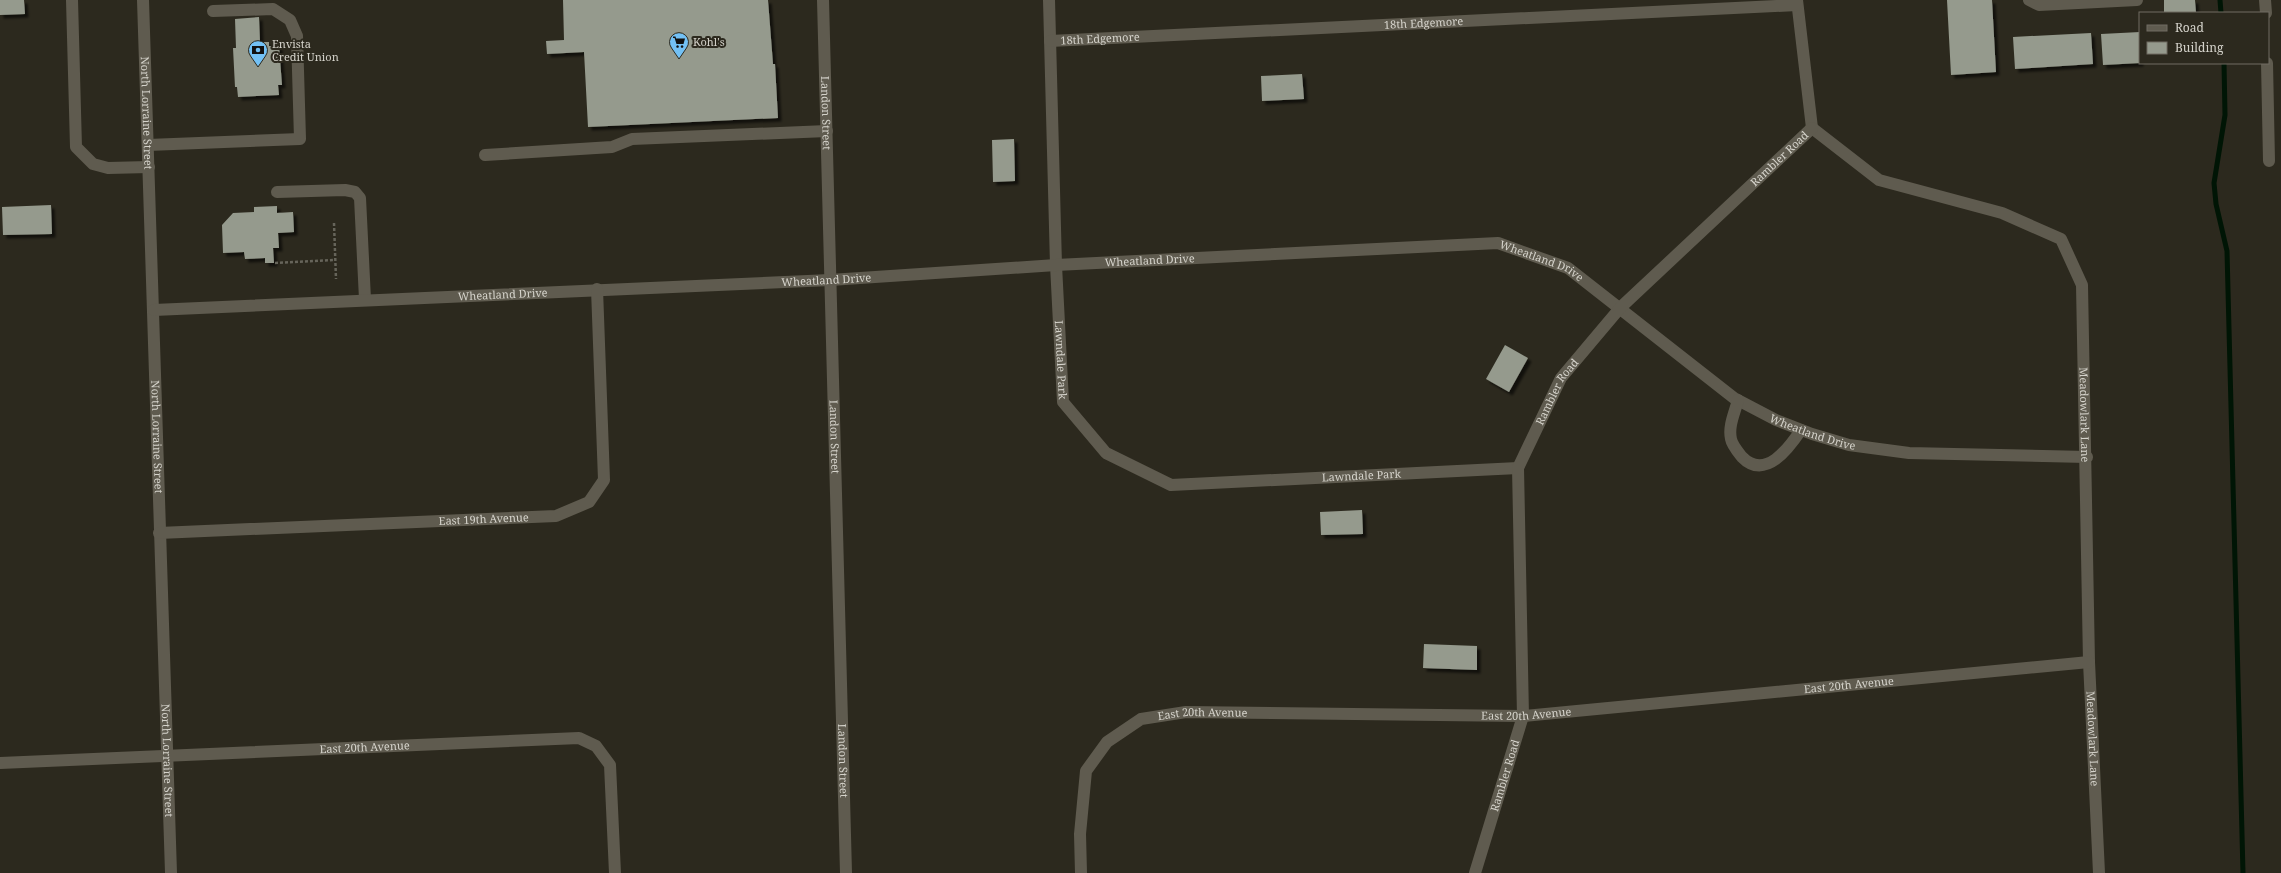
<svg xmlns="http://www.w3.org/2000/svg" width="2281" height="873" viewBox="0 0 2281 873" font-family="'Noto Serif',serif">
<defs>
<filter id="shadow"><feDropShadow dx="3.5" dy="3.5" stdDeviation="1" flood-color="#0009"/></filter>
</defs>
<rect width="100%" height="100%" fill="#2c291e"/>
<g fill="none" stroke-linecap="round" stroke-linejoin="round">
<!-- stream -->
<path stroke="#001505" stroke-width="5" d="M 2220,0 L 2221,13
M 2224,63 L 2225,115 L 2214,183 L 2216,204 L 2227,251 L 2243,873"/>
</g>
<!-- building -->
<path fill="#959a8d" filter="url(#shadow)" d="M 0,0 L 24,0 L 25,14 L 0,15 Z
M 563,0 L 768,0 L 773,64 L 775,64 L 778,118 L 588,127 L 584,52 L 547,54 L 546,41 L 564,40 Z
M 1947,0 L 1992,0 L 1996,72 L 1951,75 Z
M 2164,0 L 2195,0 L 2196,13 L 2164,13 Z
M 259,17 L 260,42 L 269,42 L 269,46 L 279,46 L 282,85 L 278,85 L 279,95 L 238,97 L 237,87 L 235,87 L 233,48 L 236,48 L 235,19 Z
M 2140,32 L 2140,63 L 2103,65 L 2101,34 Z
M 2091,33 L 2093,64 L 2015,69 L 2013,37 Z
M 1302,74 L 1304,99 L 1262,101 L 1261,76 Z
M 1014,139 L 1015,181 L 993,182 L 992,140 Z
M 51,205 L 52,234 L 3,235 L 2,207 Z
M 277,206 L 277,213 L 293,212 L 294,232 L 278,233 L 279,248 L 273,248 L 274,263 L 265,263 L 265,258 L 245,259 L 244,252 L 223,253 L 222,225 L 233,213 L 254,212 L 254,207 Z
M 1505,345 L 1528,358 L 1509,392 L 1486,379 Z
M 1362,510 L 1363,534 L 1321,535 L 1320,512 Z
M 1424,644 L 1477,646 L 1477,670 L 1423,668 Z"/>
<g fill="none" stroke-linecap="round" stroke-linejoin="round">
<!-- path -->
<path stroke="#66645a" stroke-width="2.5" stroke-dasharray="3 2" stroke-linecap="butt" d="M 334,223 L 336,279
M 275,263 L 335,260"/>
<!-- minor -->
<g stroke="#5f5b4f" stroke-width="12">
<path d="M 72,0 L 76,147 L 93,164 L 108,168 L 149,167"/>
<path id="s1" d="M 143,0 L 171,873"/>
<path id="s2" d="M 823,0 L 846,873"/>
<path id="s3" d="M 1049,0 L 1056,265 L 1063,402 L 1106,453 L 1171,485 L 1518,468"/>
<path d="M 1797,0 L 1812,128"/>
<path d="M 2029,0 L 2039,5 L 2137,0"/>
<path d="M 2265,0 L 2266,13"/>
<path id="s4" d="M 1050,41 L 1797,5"/>
<path d="M 2267,63 L 2269,161"/>
<path id="s5" d="M 1812,128 L 1879,180 L 2002,213 L 2061,239 L 2082,285 L 2089,662 L 2099,873"/>
<path d="M 148,145 L 300,139 L 297,36 L 290,20 L 273,9 L 213,11"/>
<path d="M 485,155 L 612,147 L 632,139 L 827,131"/>
<path d="M 277,192 L 345,190 L 355,192 L 360,198 L 365,299"/>
<path id="s6" d="M 154,310 L 830,280 L 1056,265 L 1498,243 L 1568,268 L 1734,398 L 1776,420 L 1812,434 L 1849,445 L 1909,453 L 2087,457"/>
<path d="M 1738,400 C 1735,412 1728,426 1731,439 C 1732,445 1738,452 1742,457 C 1765,481 1789,448 1801,430"/>
<path id="s7" d="M 159,533 L 556,516 L 589,502 L 604,480 L 597,289"/>
<path id="s8" d="M 0,763 L 579,738 L 596,746 L 610,765 L 615,873"/>
<path id="s9" d="M 1081,873 L 1080,834 L 1086,771 L 1107,742 L 1141,719 L 1186,712 L 1523,716 L 2089,662"/>
<path id="s10" d="M 1475,873 L 1523,716 L 1518,468 L 1561,378 L 1620,308 L 1812,128"/>
</g>
</g>
<!-- icons -->
<defs>
<symbol id="supermarket-pin" viewBox="-11 -11 22 30"><path d="M0 17L-7.5 6A9.5 9.5 0 1 1 7.5 6Z" fill="#73c1f5" stroke="#2c291e"/><path d="M-6-5.5h2.5l.6 2H6L4.5 2H-2.5L-4.4-4H-6ZM-1.5 3.2a1.3 1.3 0 1 0 .1 0ZM3 3.2a1.3 1.3 0 1 0 .1 0Z" fill="#111"/></symbol>
<symbol id="bank-pin" viewBox="-11 -11 22 30"><path d="M0 17L-7.5 6A9.5 9.5 0 1 1 7.5 6Z" fill="#73c1f5" stroke="#2c291e"/><path d="M-6-4H6V4H-6ZM0-2.3a2.3 2.3 0 1 0 0 4.6a2.3 2.3 0 1 0 0-4.6Z" fill="#111"/></symbol>
</defs>
<g fill-rule="evenodd">
<use href="#supermarket-pin" x="668" y="31" width="22" height="30"/>
<use href="#bank-pin" x="247" y="39" width="22" height="30"/>
</g>
<g text-anchor="middle" stroke-width="4" stroke-linejoin="round" paint-order="stroke">
<!-- street labels -->
<g font-size="11" fill="#d5d3cb" stroke="#2c291e">
<text dy="4" stroke="none"><textPath href="#s4" startOffset="374">18th Edgemore</textPath></text>
<text dy="4" stroke="none"><textPath href="#s4" startOffset="50">18th Edgemore</textPath></text>
<text dy="4" stroke="none"><textPath href="#s1" startOffset="113">North Lorraine Street</textPath></text>
<text dy="4" stroke="none"><textPath href="#s2" startOffset="113">Landon Street</textPath></text>
<text dy="4" stroke="none"><textPath href="#s10" startOffset="822">Rambler Road</textPath></text>
<text dy="4" stroke="none"><textPath href="#s6" startOffset="997">Wheatland Drive</textPath></text>
<text dy="4" stroke="none"><textPath href="#s6" startOffset="1393">Wheatland Drive</textPath></text>
<text dy="4" stroke="none"><textPath href="#s6" startOffset="673">Wheatland Drive</textPath></text>
<text dy="4" stroke="none"><textPath href="#s6" startOffset="349">Wheatland Drive</textPath></text>
<text dy="4" stroke="none"><textPath href="#s3" startOffset="360">Lawndale Park</textPath></text>
<text dy="4" stroke="none"><textPath href="#s10" startOffset="498">Rambler Road</textPath></text>
<text dy="4" stroke="none"><textPath href="#s5" startOffset="457">Meadowlark Lane</textPath></text>
<text dy="4" stroke="none"><textPath href="#s6" startOffset="1717">Wheatland Drive</textPath></text>
<text dy="4" stroke="none"><textPath href="#s1" startOffset="437">North Lorraine Street</textPath></text>
<text dy="4" stroke="none"><textPath href="#s2" startOffset="437">Landon Street</textPath></text>
<text dy="4" stroke="none"><textPath href="#s3" startOffset="732">Lawndale Park</textPath></text>
<text dy="4" stroke="none"><textPath href="#s7" startOffset="325">East 19th Avenue</textPath></text>
<text dy="4" stroke="none"><textPath href="#s9" startOffset="889">East 20th Avenue</textPath></text>
<text dy="4" stroke="none"><textPath href="#s9" startOffset="565">East 20th Avenue</textPath></text>
<text dy="4" stroke="none"><textPath href="#s9" startOffset="241">East 20th Avenue</textPath></text>
<text dy="4" stroke="none"><textPath href="#s5" startOffset="781">Meadowlark Lane</textPath></text>
<text dy="4" stroke="none"><textPath href="#s8" startOffset="365">East 20th Avenue</textPath></text>
<text dy="4" stroke="none"><textPath href="#s1" startOffset="761">North Lorraine Street</textPath></text>
<text dy="4" stroke="none"><textPath href="#s2" startOffset="761">Landon Street</textPath></text>
<text dy="4" stroke="none"><textPath href="#s10" startOffset="102">Rambler Road</textPath></text>
</g>
<!-- poi labels -->
<g font-size="11" fill="#d5d3cb" stroke="#2c291e" text-anchor="start">
<text x="693" y="46">Kohl's</text>
<text x="272" y="48">Envista<tspan x="272" dy="13">Credit Union</tspan></text>
</g>
</g>
<!-- legend -->
<rect x="2139" y="12" width="130" height="52" fill="#2c291e" stroke="#706d63"/>
<rect x="2147" y="25" width="20" height="6" fill="#5f5b4f" stroke="#706d63"/>
<text x="2175" y="32" font-size="12" fill="#d5d3cb">Road</text>
<rect x="2147" y="42" width="20" height="12" fill="#959a8d" stroke="#706d63"/>
<text x="2175" y="52" font-size="12" fill="#d5d3cb">Building</text>
</svg>
